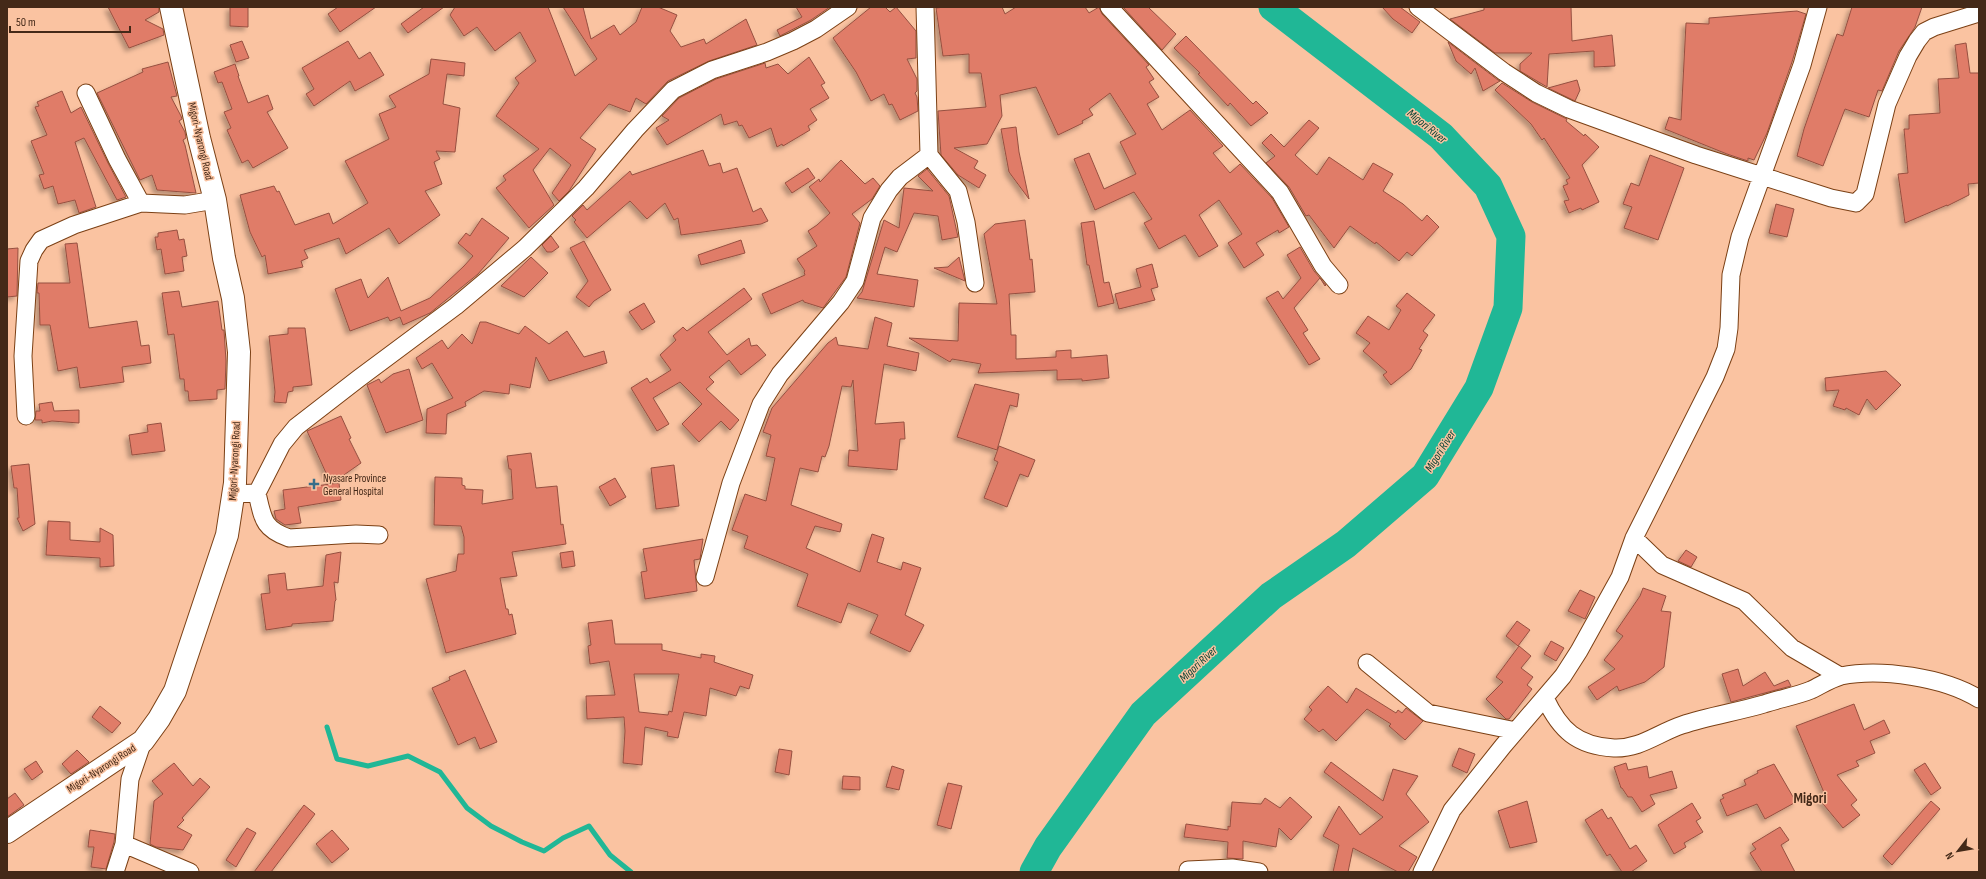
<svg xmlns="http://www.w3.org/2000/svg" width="1986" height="879" viewBox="0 0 1986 879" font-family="'Sofia Sans Condensed',sans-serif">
<defs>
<filter id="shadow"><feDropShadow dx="-3.5" dy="3.5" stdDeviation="2" flood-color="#0004"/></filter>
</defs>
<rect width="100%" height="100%" fill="#fac3a1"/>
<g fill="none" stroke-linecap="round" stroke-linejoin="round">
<!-- stream -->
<path stroke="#20b796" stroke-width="5" d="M 327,727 L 337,759 L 368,766 L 408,756 L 440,772 L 467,808 L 491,826 L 522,842 L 544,851 L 563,838 L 589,826 L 610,855 L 631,872"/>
<!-- river -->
<path stroke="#20b796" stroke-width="29" d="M 1034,872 L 1048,847 L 1143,714 L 1271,596 L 1346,544 L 1425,476 L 1479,388 L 1508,308 L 1511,236 L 1488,186 L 1441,136 L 1273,7"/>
</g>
<!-- building -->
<path fill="#e07c67" stroke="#965041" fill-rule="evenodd" filter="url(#shadow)" d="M 108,7 L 159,7 L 159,12 L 145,20 L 163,29 L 164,35 L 129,48 Z
M 230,7 L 248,7 L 248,27 L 230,26 Z
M 338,7 L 376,7 L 340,32 L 328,14 Z
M 424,7 L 444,7 L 408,33 L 401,24 Z
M 455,7 L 548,7 L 575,76 L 597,59 L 563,7 L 583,7 L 591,39 L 614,25 L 620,35 L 636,22 L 642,7 L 658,7 L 677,15 L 670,31 L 681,47 L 704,39 L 706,44 L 746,19 L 757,45 L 709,61 L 668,81 L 646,104 L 636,98 L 630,112 L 609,104 L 580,138 L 596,149 L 569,191 L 559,201 L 552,193 L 571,165 L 550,148 L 533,170 L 554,205 L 529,228 L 496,188 L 506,180 L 503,176 L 539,149 L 496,116 L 519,83 L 515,78 L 536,61 L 520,32 L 495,51 L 477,27 L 464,36 L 450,15 Z
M 796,7 L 830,7 L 811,20 L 780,36 L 777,30 L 802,17 Z
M 871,7 L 885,7 L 890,12 L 896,7 L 916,31 L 916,58 L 907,59 L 917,79 L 917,91 L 915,93 L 917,97 L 918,111 L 900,120 L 892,104 L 889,105 L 884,94 L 871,101 L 856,72 L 833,38 Z
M 945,7 L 1002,7 L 1005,14 L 1016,7 L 1085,7 L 1089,13 L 1099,7 L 1102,14 L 1149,65 L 1146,67 L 1154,79 L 1149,82 L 1159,97 L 1147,104 L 1162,130 L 1190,110 L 1223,146 L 1213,153 L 1230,173 L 1240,164 L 1272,198 L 1289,227 L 1279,233 L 1278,230 L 1256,243 L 1264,255 L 1244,268 L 1228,243 L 1242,234 L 1219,200 L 1199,215 L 1218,246 L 1199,257 L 1185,235 L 1159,249 L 1144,223 L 1152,219 L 1134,192 L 1095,210 L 1074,159 L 1089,153 L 1104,189 L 1136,174 L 1120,142 L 1136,134 L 1110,93 L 1089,109 L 1093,115 L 1082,121 L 1083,123 L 1058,135 L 1036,87 L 1000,95 L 1002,116 L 987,144 L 954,148 L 978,161 L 974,168 L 986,175 L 979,188 L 958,175 L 941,155 L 938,111 L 986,107 L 981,73 L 969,73 L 969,54 L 943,56 L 936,8 Z
M 1123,7 L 1148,7 L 1176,34 L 1162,50 Z
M 1382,7 L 1400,7 L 1420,22 L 1412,33 L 1393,19 Z
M 1484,7 L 1571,7 L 1572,41 L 1612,35 L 1615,66 L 1594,67 L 1594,51 L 1549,54 L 1547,87 L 1520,71 L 1520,64 L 1532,53 L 1495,53 L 1450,19 L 1484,10 Z
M 1852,7 L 1922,7 L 1915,27 L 1899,51 L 1882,91 L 1878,90 L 1869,117 L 1845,109 L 1823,166 L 1797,156 L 1804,129 L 1837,34 L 1843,36 Z
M 1797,11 L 1806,14 L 1792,62 L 1767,133 L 1754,160 L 1748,158 L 1748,161 L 1727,154 L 1665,129 L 1669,117 L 1681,120 L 1686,23 L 1709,24 L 1709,18 Z
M 1186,36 L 1253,104 L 1256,101 L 1268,113 L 1251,126 L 1230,103 L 1228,106 L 1198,74 L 1200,73 L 1174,48 Z
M 242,41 L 249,58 L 236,62 L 230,45 Z
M 348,41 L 359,59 L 370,52 L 384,75 L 355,91 L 350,81 L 314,106 L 306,94 L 314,89 L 302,68 Z
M 1448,42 L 1498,80 L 1500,81 L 1483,91 L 1475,68 L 1471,74 L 1456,61 Z
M 1966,43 L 1970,73 L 1979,73 L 1979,183 L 1968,184 L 1969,195 L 1947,206 L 1947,205 L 1905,223 L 1898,174 L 1908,173 L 1904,129 L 1909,129 L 1909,115 L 1940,113 L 1938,79 L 1959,78 L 1955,45 Z
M 809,57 L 825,83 L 821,85 L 829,98 L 810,109 L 817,120 L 808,126 L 810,130 L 783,146 L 782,144 L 777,147 L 771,128 L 749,138 L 742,125 L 739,126 L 737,121 L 724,125 L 721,114 L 667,145 L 656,128 L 669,120 L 662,116 L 679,98 L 716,79 L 765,63 L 766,68 L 778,64 L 788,74 Z
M 431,59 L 465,63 L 464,76 L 447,74 L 443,104 L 460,108 L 455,152 L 436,151 L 440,159 L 434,162 L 442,184 L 425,191 L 440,215 L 399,244 L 389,228 L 346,254 L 339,238 L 304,250 L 308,258 L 301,261 L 303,267 L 268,274 L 265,255 L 262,257 L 250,232 L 240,195 L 274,186 L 277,192 L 279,191 L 295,225 L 329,213 L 333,224 L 368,203 L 345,161 L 389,139 L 379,114 L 396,107 L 389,96 L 429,74 Z
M 168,62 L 177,96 L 171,97 L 181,116 L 182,119 L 179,121 L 185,132 L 186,138 L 183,140 L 185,145 L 196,193 L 157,190 L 152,175 L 140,180 L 97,93 L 143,72 L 142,69 Z
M 235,64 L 239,76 L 238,76 L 248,103 L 268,95 L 273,109 L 267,112 L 288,148 L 253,168 L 248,160 L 242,163 L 227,130 L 231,128 L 224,112 L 232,109 L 222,82 L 218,83 L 214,72 Z
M 1577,80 L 1580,90 L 1575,101 L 1548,88 Z
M 1502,83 L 1532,102 L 1567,119 L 1566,121 L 1584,136 L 1585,134 L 1599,147 L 1582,165 L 1599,202 L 1582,210 L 1581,208 L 1569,213 L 1564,201 L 1569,200 L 1563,186 L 1568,184 L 1566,180 L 1570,178 L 1544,138 L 1542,140 L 1531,124 L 1495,90 Z
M 62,91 L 71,113 L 81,107 L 108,163 L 126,197 L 117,200 L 84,138 L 75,142 L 96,207 L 79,213 L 75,200 L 58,204 L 53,186 L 44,189 L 39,175 L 44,174 L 31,141 L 47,135 L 35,107 L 39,106 L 37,102 Z
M 1309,120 L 1319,128 L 1295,155 L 1317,175 L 1329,157 L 1363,180 L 1373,163 L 1393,174 L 1383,191 L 1403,204 L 1422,221 L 1427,215 L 1439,227 L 1412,256 L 1407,252 L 1399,261 L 1376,242 L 1375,244 L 1350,226 L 1334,248 L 1309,215 L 1306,216 L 1289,187 L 1266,163 L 1275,156 L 1262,143 L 1271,134 L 1284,147 Z
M 1016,127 L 1019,152 L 1029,199 L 1009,172 L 1001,129 Z
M 703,150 L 709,166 L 720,163 L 723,173 L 737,168 L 753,212 L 761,208 L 768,221 L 761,224 L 681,235 L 678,218 L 674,220 L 665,203 L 647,219 L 630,201 L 587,238 L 574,222 L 576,220 L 572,216 L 583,205 L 587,210 L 630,171 L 632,175 Z
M 1650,155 L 1684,168 L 1658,240 L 1624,228 L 1632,207 L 1623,204 L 1631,183 L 1639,186 Z
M 841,160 L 865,184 L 873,178 L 880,186 L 872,199 L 852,214 L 860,223 L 846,277 L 823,308 L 804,302 L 803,300 L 771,314 L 762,294 L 805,275 L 804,272 L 805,271 L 797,259 L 817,246 L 808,231 L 817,225 L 830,213 L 809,187 L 819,179 L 820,182 Z
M 808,168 L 815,178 L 792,193 L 785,183 Z
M 927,169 L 949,196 L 958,237 L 942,240 L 938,216 L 914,213 L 897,252 L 885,247 L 877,274 L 918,280 L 914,307 L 857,298 L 862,292 L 884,220 L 899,228 L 904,188 L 933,191 L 918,176 Z
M 1776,204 L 1794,209 L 1787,237 L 1769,233 Z
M 482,218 L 509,238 L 478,274 L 430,313 L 403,325 L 400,317 L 390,321 L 388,317 L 350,331 L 335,289 L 361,279 L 368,298 L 388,277 L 401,311 L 430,298 L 464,266 L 473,256 L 458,243 L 466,233 L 470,236 Z
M 1025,220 L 1030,260 L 1032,259 L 1035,292 L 1009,294 L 1011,333 L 1011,335 L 1016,335 L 1016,359 L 1056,357 L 1056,351 L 1071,350 L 1071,358 L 1107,355 L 1109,378 L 1082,381 L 1082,379 L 1057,380 L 1057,370 L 978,373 L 981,364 L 952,359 L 950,362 L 909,338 L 958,341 L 959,303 L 997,304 L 984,234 L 995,224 Z
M 1094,221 L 1104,283 L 1109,282 L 1114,303 L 1098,307 L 1089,265 L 1087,265 L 1081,223 Z
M 177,230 L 179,240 L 184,239 L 187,256 L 182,257 L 184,271 L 165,274 L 161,249 L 157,250 L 155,237 L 158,237 L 158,233 Z
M 551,236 L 559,247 L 552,252 L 547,252 L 542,245 Z
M 741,240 L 745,253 L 701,265 L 698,255 Z
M 584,241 L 611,290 L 594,301 L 589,307 L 576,297 L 588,281 L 570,248 Z
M 77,243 L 89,328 L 137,321 L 141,346 L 149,345 L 151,363 L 122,367 L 124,382 L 80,388 L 77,367 L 58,371 L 50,325 L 40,325 L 39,293 L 37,293 L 38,283 L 70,283 L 65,244 Z
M 1300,247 L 1314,271 L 1326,285 L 1325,286 L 1320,278 L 1294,308 L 1308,330 L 1303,333 L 1320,359 L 1309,365 L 1266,298 L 1278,291 L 1283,299 L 1301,278 L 1287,255 Z
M 18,248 L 17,296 L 7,297 L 7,249 Z
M 531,257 L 548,273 L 524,297 L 501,286 Z
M 959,257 L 965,281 L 934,268 L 948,267 Z
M 1152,264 L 1158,287 L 1151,289 L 1155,300 L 1119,309 L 1115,294 L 1141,287 L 1136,269 Z
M 744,288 L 752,299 L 708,332 L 727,355 L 749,338 L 751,346 L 757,345 L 766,355 L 741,375 L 729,360 L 709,377 L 714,382 L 706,389 L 739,420 L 730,430 L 721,421 L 699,442 L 682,424 L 702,404 L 680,382 L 653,398 L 669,424 L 657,431 L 631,388 L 647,378 L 650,383 L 671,370 L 660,355 L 676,340 L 673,336 L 683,327 L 687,331 Z
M 179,291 L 182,307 L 218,301 L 222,330 L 224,330 L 226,361 L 225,389 L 217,390 L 217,399 L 189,401 L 188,391 L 185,391 L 184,379 L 180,379 L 174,334 L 168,335 L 162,293 Z
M 1407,293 L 1435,315 L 1423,331 L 1428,335 L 1419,349 L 1422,350 L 1411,369 L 1391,385 L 1383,375 L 1387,372 L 1363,351 L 1370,343 L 1356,333 L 1368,316 L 1389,330 L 1401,310 L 1396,306 Z
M 644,303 L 655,322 L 642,330 L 629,312 Z
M 875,317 L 892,323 L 887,346 L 919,353 L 916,371 L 884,364 L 875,424 L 904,422 L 905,439 L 900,439 L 897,470 L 848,466 L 849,450 L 858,451 L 853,380 L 851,387 L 842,386 L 829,446 L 825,457 L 822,456 L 818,472 L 800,468 L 791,505 L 842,524 L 840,532 L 815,526 L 806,548 L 860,572 L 872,534 L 884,538 L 877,562 L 901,570 L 903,562 L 921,568 L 905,615 L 924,625 L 910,652 L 870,633 L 878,615 L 848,603 L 841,623 L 797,606 L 808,574 L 744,548 L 748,536 L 732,530 L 745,494 L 766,501 L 775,458 L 766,456 L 771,435 L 763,432 L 772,408 L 828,343 L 836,337 L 838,345 L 868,349 Z
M 480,322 L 486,322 L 519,334 L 525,326 L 549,344 L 567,331 L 584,357 L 604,351 L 607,363 L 549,381 L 536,357 L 530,388 L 510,384 L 509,394 L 484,391 L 465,402 L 466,406 L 447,414 L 446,434 L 426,433 L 427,409 L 453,398 L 432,363 L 422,369 L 416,358 L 442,340 L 448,349 L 462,334 L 472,344 Z
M 288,328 L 305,328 L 312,385 L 293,387 L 293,391 L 288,392 L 286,403 L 274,402 L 275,392 L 269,336 L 288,334 Z
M 409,369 L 423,420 L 386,433 L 367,385 L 379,379 L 381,383 L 393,374 Z
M 1886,371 L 1901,385 L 1876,410 L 1867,399 L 1859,415 L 1846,408 L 1845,410 L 1833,406 L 1839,390 L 1826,391 L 1825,378 Z
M 975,384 L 1019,394 L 1017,407 L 1010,405 L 997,450 L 957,437 Z
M 52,402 L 54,411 L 79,410 L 79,423 L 52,421 L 42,423 L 42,420 L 35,420 L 36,411 L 40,411 L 39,404 Z
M 341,416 L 351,438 L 349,439 L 361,463 L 331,484 L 307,431 Z
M 161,423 L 165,451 L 132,455 L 129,435 L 148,432 L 147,425 Z
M 999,446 L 1035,460 L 1028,477 L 1020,474 L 1007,507 L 984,498 L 998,462 L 994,460 Z
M 531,453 L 536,488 L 557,486 L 561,525 L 563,524 L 566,544 L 512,552 L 517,576 L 500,578 L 506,609 L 508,609 L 509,615 L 512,614 L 516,634 L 446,653 L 426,579 L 456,571 L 458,554 L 464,554 L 464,537 L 461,526 L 434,525 L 435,477 L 462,478 L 462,485 L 465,486 L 465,489 L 483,490 L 482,504 L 513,499 L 511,469 L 509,469 L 507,456 Z
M 29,464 L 35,524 L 23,531 L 17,518 L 19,518 L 17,488 L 14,488 L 11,466 Z
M 674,465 L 679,506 L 656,509 L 651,468 Z
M 615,478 L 626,497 L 610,506 L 599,487 Z
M 339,483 L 341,500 L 298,507 L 301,523 L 285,525 L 276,519 L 274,511 L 285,509 L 283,490 Z
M 48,521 L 70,522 L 70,540 L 100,542 L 100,528 L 113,535 L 114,566 L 100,567 L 100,558 L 46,555 Z
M 703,539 L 700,559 L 694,560 L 697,591 L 645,599 L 641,572 L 647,571 L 643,549 Z
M 1686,550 L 1697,557 L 1691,567 L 1678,561 Z
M 573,551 L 575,566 L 562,568 L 560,553 Z
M 341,552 L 338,583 L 334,582 L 336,600 L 335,601 L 333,621 L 292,624 L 292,626 L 266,630 L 261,594 L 270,593 L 268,575 L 285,573 L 287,590 L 323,586 L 326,555 Z
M 1643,588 L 1666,596 L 1661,611 L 1671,612 L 1664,667 L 1645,682 L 1619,691 L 1617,686 L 1597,700 L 1588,687 L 1615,669 L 1604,660 L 1623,636 L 1616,631 L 1640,596 Z
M 1580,590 L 1595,597 L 1585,619 L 1568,611 Z
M 612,620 L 615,644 L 662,644 L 662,650 L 701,658 L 701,654 L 715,656 L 714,662 L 753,675 L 749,689 L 740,686 L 736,696 L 710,688 L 706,716 L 684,712 L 678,738 L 667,736 L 668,732 L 645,727 L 642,765 L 623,763 L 625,731 L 624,717 L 587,719 L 586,696 L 615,695 L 609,661 L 590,664 L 588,646 L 591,645 L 588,623 ZM 634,674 L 679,674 L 672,712 L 669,711 L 668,715 L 639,712 Z
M 1517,621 L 1530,630 L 1518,646 L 1506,636 Z
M 1551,641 L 1564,648 L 1556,661 L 1544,654 Z
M 1519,646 L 1531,656 L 1521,668 L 1533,677 L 1527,685 L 1532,689 L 1509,719 L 1506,719 L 1486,699 L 1503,682 L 1496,677 Z
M 1738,669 L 1743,686 L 1765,672 L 1774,686 L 1788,680 L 1791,686 L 1731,702 L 1722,674 Z
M 465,670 L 497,742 L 480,749 L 475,737 L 458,745 L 432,688 L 450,680 L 449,677 Z
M 1328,686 L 1347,703 L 1356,688 L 1396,713 L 1398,710 L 1402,713 L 1406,708 L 1423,721 L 1405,740 L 1389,726 L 1391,724 L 1367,709 L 1336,741 L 1323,729 L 1319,732 L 1304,719 L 1312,710 L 1309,707 Z
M 1854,704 L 1864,730 L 1884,720 L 1890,733 L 1870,741 L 1875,753 L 1856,761 L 1859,766 L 1837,775 L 1857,800 L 1851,805 L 1860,815 L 1843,828 L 1819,799 L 1825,795 L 1796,726 Z
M 100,706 L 121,723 L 112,733 L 92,717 Z
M 1459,748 L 1475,754 L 1467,773 L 1452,766 Z
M 779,749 L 792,751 L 789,775 L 775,772 Z
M 77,750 L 89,762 L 71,774 L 62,764 Z
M 36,761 L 43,772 L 32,780 L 24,769 Z
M 1331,762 L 1383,801 L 1393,769 L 1418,776 L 1406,794 L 1429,822 L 1399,846 L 1417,857 L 1408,872 L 1398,872 L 1353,848 L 1348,872 L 1333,872 L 1339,845 L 1323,836 L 1339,806 L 1360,835 L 1383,817 L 1324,772 Z
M 174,763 L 193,786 L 200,778 L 210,787 L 182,818 L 184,820 L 177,827 L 192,835 L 183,850 L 156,847 L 150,844 L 154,801 L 163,794 L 152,781 Z
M 1626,763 L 1628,770 L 1647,766 L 1649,778 L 1672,771 L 1677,788 L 1650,795 L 1655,804 L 1642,812 L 1632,797 L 1628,797 L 1622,788 L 1621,788 L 1614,767 Z
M 1925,763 L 1941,788 L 1931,795 L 1914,770 Z
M 1774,764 L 1796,802 L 1765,819 L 1757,804 L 1727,816 L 1720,800 L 1724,798 L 1722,795 L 1746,785 L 1744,780 L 1758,773 L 1757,771 Z
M 892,766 L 904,770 L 899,790 L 886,787 Z
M 843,776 L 860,777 L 860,790 L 842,789 Z
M 948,783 L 962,786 L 951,829 L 937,825 Z
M 15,793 L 24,805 L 7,817 L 7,799 Z
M 1290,797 L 1312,817 L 1291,840 L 1279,828 L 1276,847 L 1243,841 L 1243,859 L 1227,858 L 1228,842 L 1184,837 L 1186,824 L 1228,830 L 1228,826 L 1230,827 L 1232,802 L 1261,804 L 1265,798 L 1280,808 Z
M 1527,801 L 1537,842 L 1510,848 L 1498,811 Z
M 1931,801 L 1940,809 L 1892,865 L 1883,856 Z
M 1692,803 L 1701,818 L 1696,821 L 1703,832 L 1684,843 L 1686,847 L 1674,854 L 1658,825 Z
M 304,805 L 315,814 L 271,872 L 254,872 Z
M 1602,809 L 1608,819 L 1611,817 L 1630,849 L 1636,845 L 1647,861 L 1631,872 L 1622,872 L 1610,854 L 1607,856 L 1585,820 Z
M 1780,827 L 1789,840 L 1781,845 L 1795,872 L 1762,872 L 1750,853 L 1756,849 L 1752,844 Z
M 247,828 L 256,833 L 236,867 L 226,860 Z
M 90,830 L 115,834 L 114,842 L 106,869 L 91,867 L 94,847 L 88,847 Z
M 332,830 L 349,849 L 332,863 L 316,844 Z"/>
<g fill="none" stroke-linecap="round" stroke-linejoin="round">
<defs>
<path id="street" d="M 1109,7 L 1280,192 L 1323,266 L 1339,285
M 1418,7 L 1504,72 L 1536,93 L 1569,109 L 1696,155 L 1831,198 L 1856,203 L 1865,194 L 1887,104 L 1908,56 L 1917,41 L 1924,32 L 1934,27 L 1979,13
M 86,93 L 117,159 L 141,203
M 929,155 L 958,191 L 966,222 L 975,283
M 26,416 L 23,356 L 28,277 L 29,261 L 34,250 L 41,240 L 74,225 L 141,203 L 185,205 L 215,200
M 257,493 C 263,519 263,529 289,538 L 356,534 L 379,535
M 233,494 L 257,493 L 282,444 L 296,427 L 358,379 L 456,306 L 525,248 L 586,188 L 635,130 L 673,90 L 712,70 L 767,52 L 793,41 L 816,29 L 848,7
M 1634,538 L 1662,565 L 1744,601 L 1792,648 L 1840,676
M 705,577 L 731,483 L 761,404 L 780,374 L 841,302 L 855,281 L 872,218 L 889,190 L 900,177 L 929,155 L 925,7
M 1367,663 L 1428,713 L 1516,731
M 1545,698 C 1560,730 1577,746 1614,748 C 1640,749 1658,733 1682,725 C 1709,716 1737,712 1764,704 C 1779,699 1796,696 1811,690 C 1820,686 1830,679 1841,676 C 1880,668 1944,677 1979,699
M 124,844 L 190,872
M 1188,870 L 1232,868 L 1259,872
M 115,872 L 124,844 L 130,779 L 143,741
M 1422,872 L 1452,810 L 1503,746 L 1563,676 L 1579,651 L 1620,577 L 1634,538 L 1715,377 L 1726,349 L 1729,328 L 1731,275 L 1740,237 L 1802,65 L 1818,7"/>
<path id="secondary" d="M 7,832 L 143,741 L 159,719 L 175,691 L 227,535 L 235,483 L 239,352 L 233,298 L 224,258 L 215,200 L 199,138 L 171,7"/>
</defs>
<!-- street casing -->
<use href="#street" stroke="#7b4015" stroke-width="19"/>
<!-- secondary casing -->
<use href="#secondary" stroke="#7b4015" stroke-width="24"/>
<!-- street -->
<use href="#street" stroke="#fff" stroke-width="17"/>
<!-- secondary -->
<use href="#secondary" stroke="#fff" stroke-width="22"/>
</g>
<!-- markers -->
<path fill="#386e8a" stroke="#fac3a1" stroke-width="1.5" d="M312 478h4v4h4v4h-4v4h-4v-4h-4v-4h4z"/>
<g text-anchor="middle" stroke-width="3" stroke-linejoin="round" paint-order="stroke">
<!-- street labels -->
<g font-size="11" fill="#442918" stroke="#fac3a1">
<text transform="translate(201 141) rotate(77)" y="4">Migori-Nyarongi Road</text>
<text transform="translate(234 461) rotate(-87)" y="4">Migori-Nyarongi Road</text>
<text transform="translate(101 768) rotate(-33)" y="4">Migori-Nyarongi Road</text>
</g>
<!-- poi labels -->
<g font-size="11" fill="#442918" stroke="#fac3a1" text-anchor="start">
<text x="323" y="482">Nyasare Province<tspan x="323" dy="13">General Hospital</tspan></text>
</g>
<!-- water labels -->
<g font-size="12" font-style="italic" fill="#003f32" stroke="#fac3a1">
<text transform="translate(1427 126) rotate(39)" y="4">Migori River</text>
<text transform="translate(1440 451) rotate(-58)" y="4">Migori River</text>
<text transform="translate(1198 664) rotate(-43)" y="4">Migori River</text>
</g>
<!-- district labels -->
<g font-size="15" font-weight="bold" fill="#442918" stroke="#fac3a1">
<text x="1810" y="803">Migori</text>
</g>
</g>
<!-- border -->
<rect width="1986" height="879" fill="none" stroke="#442918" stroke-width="16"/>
<!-- north arrow -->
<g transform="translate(1958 851) rotate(239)" stroke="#fac3a1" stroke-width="3" paint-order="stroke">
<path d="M0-3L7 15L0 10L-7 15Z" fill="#442918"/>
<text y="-6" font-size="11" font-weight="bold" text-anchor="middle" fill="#442918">N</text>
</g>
<!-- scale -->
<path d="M10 26v6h120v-6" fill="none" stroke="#442918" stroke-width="2"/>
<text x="16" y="26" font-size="12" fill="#442918" stroke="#fac3a1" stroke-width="3" paint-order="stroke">50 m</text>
</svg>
